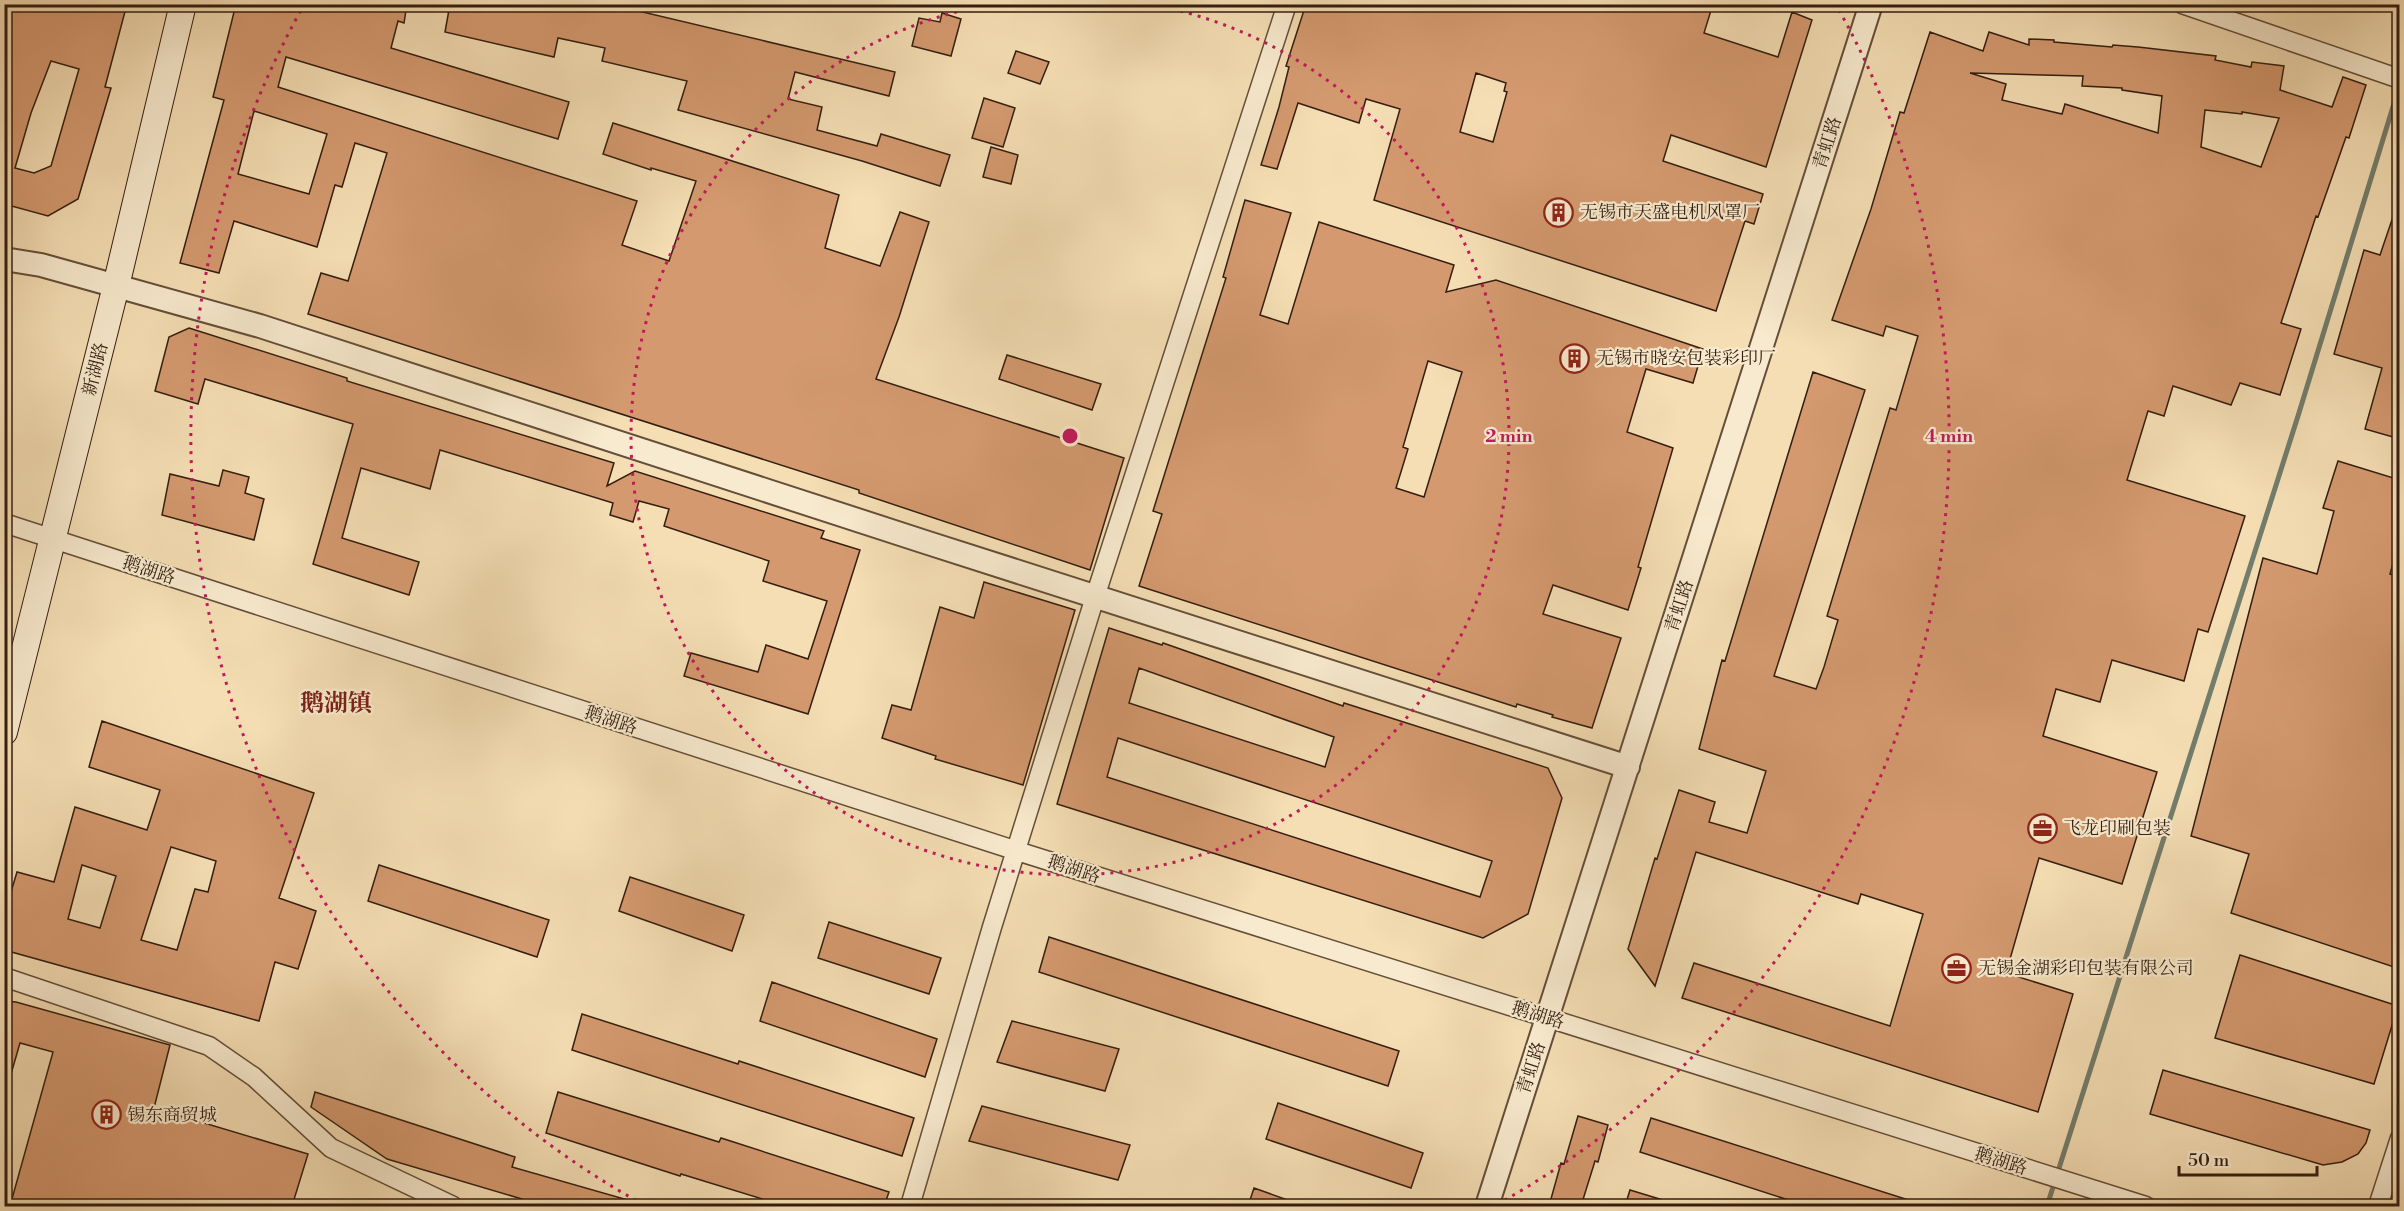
<svg xmlns="http://www.w3.org/2000/svg" width="2404" height="1211" viewBox="0 0 2404 1211" font-family="'Libre Bodoni','Noto Serif SC',serif">
<rect width="100%" height="100%" fill="#f5deb4"/>
<filter id="stains"><feTurbulence type="fractalNoise" baseFrequency=".00333" numOctaves="4"/><feColorMatrix values="0 0 0 0 .2 0 0 0 0 .09 0 0 0 0 .02 0 0 0 .5 -.17"/></filter>
<radialGradient id="worn" r=".72"><stop offset=".6" stop-color="#630" stop-opacity="0"/><stop offset="1" stop-color="#630" stop-opacity=".3"/></radialGradient>
<g fill="none" stroke-linecap="round" stroke-linejoin="round">
<!-- stream -->
<path stroke="#737d6c" stroke-width="5" d="M 2047,1206 L 2298,416 L 2400,84"/>
</g>
<!-- building -->
<path fill="#d4996f" stroke="#341e10" stroke-width="1.5" fill-rule="evenodd" d="M 4,4 L 127,4 L 105,87 L 111,88 L 78,199 L 48,216 L 4,204 ZM 51,61 L 79,69 L 51,166 L 34,173 L 15,168 L 31,113 Z
M 236,4 L 260,4 L 278,10 L 279,4 L 407,4 L 404,23 L 398,21 L 391,48 L 569,102 L 558,139 L 286,57 L 278,87 L 637,201 L 622,245 L 669,261 L 696,181 L 651,168 L 651,170 L 603,154 L 613,123 L 839,195 L 825,248 L 880,266 L 900,212 L 929,222 L 899,317 L 876,379 L 1124,458 L 1090,570 L 859,493 L 859,490 L 308,314 L 321,273 L 348,281 L 387,153 L 355,143 L 342,187 L 335,185 L 317,247 L 234,221 L 219,273 L 180,263 L 224,100 L 213,97 ZM 254,111 L 327,134 L 309,194 L 238,174 Z
M 450,4 L 609,4 L 895,72 L 889,96 L 795,72 L 788,99 L 822,107 L 817,130 L 877,146 L 881,134 L 950,155 L 940,186 L 862,161 L 678,110 L 687,81 L 602,61 L 605,48 L 558,38 L 554,57 L 445,32 Z
M 1306,4 L 1713,4 L 1704,33 L 1778,57 L 1792,12 L 1812,20 L 1766,167 L 1671,135 L 1663,161 L 1763,194 L 1754,224 L 1745,221 L 1716,311 L 1374,200 L 1400,109 L 1366,99 L 1359,123 L 1298,103 L 1277,169 L 1261,165 L 1279,107 L 1289,67 L 1286,66 ZM 1476,73 L 1506,83 L 1504,91 L 1507,92 L 1493,142 L 1460,132 Z
M 942,13 L 961,19 L 951,56 L 912,46 L 919,18 L 940,22 Z
M 1930,32 L 1983,51 L 1989,32 L 2029,45 L 2029,39 L 2054,40 L 2054,42 L 2112,47 L 2113,45 L 2138,47 L 2216,56 L 2215,60 L 2251,67 L 2252,62 L 2284,66 L 2280,90 L 2332,107 L 2343,77 L 2366,85 L 2349,138 L 2346,137 L 2318,217 L 2316,216 L 2281,323 L 2301,329 L 2280,395 L 2240,383 L 2231,405 L 2173,386 L 2164,416 L 2148,411 L 2127,480 L 2245,516 L 2208,632 L 2198,629 L 2184,681 L 2112,660 L 2100,702 L 2056,689 L 2043,736 L 2157,772 L 2122,884 L 2039,858 L 2006,973 L 2073,994 L 2038,1112 L 1682,998 L 1694,963 L 1890,1026 L 1923,914 L 1861,894 L 1858,904 L 1696,852 L 1655,986 L 1628,949 L 1655,858 L 1657,859 L 1679,790 L 1715,802 L 1709,822 L 1747,833 L 1766,771 L 1699,749 L 1722,660 L 1725,661 L 1813,372 L 1865,390 L 1774,676 L 1816,689 L 1824,667 L 1838,620 L 1827,616 L 1890,408 L 1896,410 L 1918,336 L 1886,326 L 1883,336 L 1832,320 L 1871,209 L 1900,112 L 1904,113 ZM 1970,73 L 2083,76 L 2082,86 L 2122,88 L 2122,90 L 2162,96 L 2158,133 L 2065,104 L 2062,114 L 2002,100 L 2006,84 ZM 2205,110 L 2242,114 L 2242,112 L 2279,118 L 2261,167 L 2201,147 Z
M 1016,51 L 1049,62 L 1040,84 L 1008,73 Z
M 984,98 L 1015,108 L 1003,147 L 972,138 Z
M 991,147 L 1018,155 L 1011,184 L 983,177 Z
M 1245,200 L 1291,213 L 1260,315 L 1288,324 L 1319,222 L 1454,265 L 1446,292 L 1496,280 L 1703,349 L 1693,383 L 1646,369 L 1627,432 L 1673,448 L 1638,567 L 1641,568 L 1628,610 L 1553,585 L 1543,614 L 1621,638 L 1592,728 L 1552,717 L 1553,715 L 1517,704 L 1516,707 L 1139,586 L 1162,514 L 1153,511 L 1226,278 L 1223,277 ZM 1428,361 L 1462,372 L 1424,497 L 1396,488 L 1408,449 L 1403,447 Z
M 2397,205 L 2400,205 L 2400,439 L 2365,429 L 2382,368 L 2334,354 L 2364,250 L 2380,255 Z
M 189,328 L 347,378 L 347,381 L 614,463 L 607,486 L 635,471 L 824,531 L 821,538 L 860,550 L 808,714 L 684,676 L 691,653 L 758,672 L 766,645 L 808,659 L 827,601 L 763,581 L 769,561 L 664,526 L 669,509 L 639,501 L 633,522 L 610,515 L 613,503 L 440,450 L 430,489 L 361,468 L 342,538 L 419,562 L 409,595 L 313,564 L 353,424 L 205,379 L 198,404 L 155,391 L 169,337 Z
M 1007,355 L 1101,384 L 1092,410 L 999,379 Z
M 2338,461 L 2400,480 L 2400,540 L 2390,574 L 2400,577 L 2400,969 L 2231,913 L 2249,854 L 2191,836 L 2263,558 L 2317,574 L 2334,511 L 2323,508 Z
M 223,470 L 249,477 L 245,493 L 264,499 L 254,540 L 162,515 L 170,474 L 219,486 Z
M 984,582 L 1075,610 L 1023,785 L 935,759 L 936,756 L 882,738 L 892,705 L 911,710 L 940,607 L 974,618 Z
M 1109,628 L 1162,645 L 1163,643 L 1343,706 L 1344,703 L 1548,768 L 1562,798 L 1528,914 L 1483,938 L 1057,804 ZM 1139,668 L 1334,737 L 1325,767 L 1129,703 ZM 1118,738 L 1492,861 L 1480,897 L 1107,777 Z
M 102,721 L 314,793 L 279,898 L 316,911 L 298,969 L 275,962 L 259,1021 L 8,951 L 4,946 L 4,915 L 17,872 L 54,882 L 75,807 L 147,830 L 160,790 L 89,767 ZM 171,847 L 216,861 L 208,892 L 195,889 L 177,950 L 141,940 ZM 82,865 L 116,876 L 100,928 L 68,919 Z
M 379,865 L 549,920 L 537,957 L 368,901 Z
M 630,877 L 744,915 L 732,951 L 619,911 Z
M 829,922 L 941,958 L 929,994 L 818,958 Z
M 1049,937 L 1399,1051 L 1388,1086 L 1039,972 Z
M 2240,955 L 2398,1006 L 2374,1084 L 2215,1038 Z
M 772,982 L 937,1039 L 925,1077 L 760,1021 Z
M 4,1001 L 16,1002 L 170,1045 L 154,1108 L 308,1154 L 292,1206 L 10,1206 L 53,1052 L 20,1043 L 9,1081 L 4,1081 Z
M 582,1014 L 738,1064 L 739,1061 L 914,1118 L 902,1156 L 572,1050 Z
M 1012,1021 L 1119,1049 L 1105,1091 L 997,1062 Z
M 2163,1070 L 2370,1130 L 2366,1143 L 2358,1154 L 2342,1162 L 2323,1165 L 2150,1114 Z
M 315,1092 L 515,1157 L 512,1167 L 635,1202 L 635,1206 L 520,1206 L 522,1199 L 387,1159 L 311,1107 Z
M 558,1092 L 719,1142 L 721,1138 L 889,1192 L 884,1206 L 785,1206 L 681,1174 L 680,1176 L 546,1133 Z
M 1278,1103 L 1423,1153 L 1411,1188 L 1266,1139 Z
M 982,1106 L 1130,1145 L 1118,1180 L 969,1141 Z
M 1578,1116 L 1608,1125 L 1598,1162 L 1595,1161 L 1581,1206 L 1549,1206 L 1561,1163 L 1564,1164 Z
M 1651,1118 L 1918,1203 L 1917,1206 L 1807,1206 L 1640,1152 Z
M 1254,1188 L 1299,1204 L 1299,1206 L 1248,1206 Z
M 1630,1190 L 1673,1203 L 1673,1206 L 1625,1206 Z"/>
<g fill="none" stroke-linecap="round" stroke-linejoin="round">
<defs>
<path id="minor" d="M 2182,4 L 2400,79
M 4,523 L 1017,851 L 2146,1206
M 4,977 L 209,1046 L 254,1077 L 331,1148 L 453,1206
M 910,1206 L 992,927 L 1095,597 L 1287,4
M 2378,1206 L 2400,1138"/>
<path id="tertiary" d="M 4,259 L 41,265 L 260,326 L 925,542 L 1628,767
M 1487,1206 L 1871,4"/>
<path id="secondary" d="M 4,732 L 116,286 L 183,4"/>
</defs>
<!-- minor casing -->
<use href="#minor" stroke="#644e39" stroke-width="21"/>
<!-- tertiary casing -->
<use href="#tertiary" stroke="#644e39" stroke-width="26"/>
<!-- secondary casing -->
<use href="#secondary" stroke="#341e10" stroke-width="28"/>
<!-- minor -->
<use href="#minor" stroke="#f8eace" stroke-width="18"/>
<!-- tertiary -->
<use href="#tertiary" stroke="#f8eace" stroke-width="22"/>
<!-- secondary -->
<use href="#secondary" stroke="#f8eace" stroke-width="26"/>
</g>
<!-- distance rings -->
<g fill="none" stroke="#c2185b" stroke-width="3" stroke-dasharray="3 6">
<path d="M1154 5A439 439 0 1 1 986 5"/>
<path d="M644 1205A879 879 0 0 1 301 10M1839 10A879 879 0 0 1 1496 1205"/>
</g>
<!-- icons -->
<defs>
<symbol id="building-ring" viewBox="-11 -11 22 22"><circle r="9.5" fill="#f8eace" stroke="#8f2418" stroke-width="1.5"/><path d="M-4-6H4V6H1V3H-1V6H-4ZM-2.5-4.3h1.7v1.8h-1.7ZM.8-4.3h1.7v1.8H.8ZM-2.5-1h1.7V.8h-1.7ZM.8-1h1.7V.8H.8Z" fill="#8f2418"/></symbol>
<symbol id="office-ring" viewBox="-11 -11 22 22"><circle r="9.5" fill="#f8eace" stroke="#8f2418" stroke-width="1.5"/><path d="M-6-3h4V-5.5h4V-3h4V5H-6ZM-1-4.5V-3h2v-1.5ZM-6 0V1H6V0Z" fill="#8f2418"/></symbol>
</defs>
<g fill-rule="evenodd">
<use href="#building-ring" x="1542" y="196" width="33" height="33"/>
<use href="#building-ring" x="1558" y="342" width="33" height="33"/>
<use href="#office-ring" x="2026" y="812" width="33" height="33"/>
<use href="#office-ring" x="1940" y="952" width="33" height="33"/>
<use href="#building-ring" x="90" y="1098" width="33" height="33"/>
</g>
<g text-anchor="middle" stroke-width="4.5" stroke-linejoin="round" paint-order="stroke">
<!-- street labels -->
<g font-size="18" fill="#341e10" stroke="#f8eace">
<text transform="translate(1827 143) rotate(-72)" y="6">青虹路</text>
<text transform="translate(95 369) rotate(-76)" y="6">新湖路</text>
<text transform="translate(149 570) rotate(18)" y="6">鹅湖路</text>
<text transform="translate(1679 606) rotate(-72)" y="6">青虹路</text>
<text transform="translate(611 720) rotate(18)" y="6">鹅湖路</text>
<text transform="translate(1074 869) rotate(18)" y="6">鹅湖路</text>
<text transform="translate(1538 1015) rotate(17)" y="6">鹅湖路</text>
<text transform="translate(1531 1068) rotate(-72)" y="6">青虹路</text>
<text transform="translate(2001 1161) rotate(17)" y="6">鹅湖路</text>
</g>
<!-- poi labels -->
<g font-size="18" fill="#341e10" stroke="#f8eace" text-anchor="start">
<text x="1580" y="218">无锡市天盛电机风罩厂</text>
<text x="1596" y="364">无锡市晓安包装彩印厂</text>
<text x="2063" y="834">飞龙印刷包装</text>
<text x="1978" y="974">无锡金湖彩印包装有限公司</text>
<text x="127" y="1121">锡东商贸城</text>
</g>
<!-- district labels -->
<g font-size="24" font-weight="bold" fill="#7a1f14" stroke="#f8eace">
<text x="336" y="711">鹅湖镇</text>
</g>
</g>
<circle cx="1070" cy="436" r="9" fill="#c2185b" stroke="#f8eace" stroke-width="3"/>
<g font-size="18" text-anchor="middle" font-weight="bold" fill="#c2185b" stroke="#f8eace" stroke-width="4.5" stroke-linejoin="round" paint-order="stroke">
<text x="1509" y="442">2 min</text>
<text x="1949" y="442">4 min</text>
</g>
<!-- margin -->
<rect width="2404" height="1211" fill="none" stroke="#f5deb4" stroke-width="24"/>
<rect x="6" y="6" width="2392" height="1199" fill="none" stroke="#341e10" stroke-width="3"/>
<rect x="12" y="12" width="2380" height="1187" fill="none" stroke="#341e10" stroke-width="1.5"/>
<!-- scale -->
<path d="M2179 1166v9h138v-9" fill="none" stroke="#341e10" stroke-width="3"/>
<text x="2188" y="1166" font-size="18" fill="#341e10" stroke="#f8eace" stroke-width="4.5" paint-order="stroke">50 m</text>
<rect width="100%" height="100%" filter="url(#stains)"/>
<rect width="100%" height="100%" fill="url(#worn)"/>
</svg>
